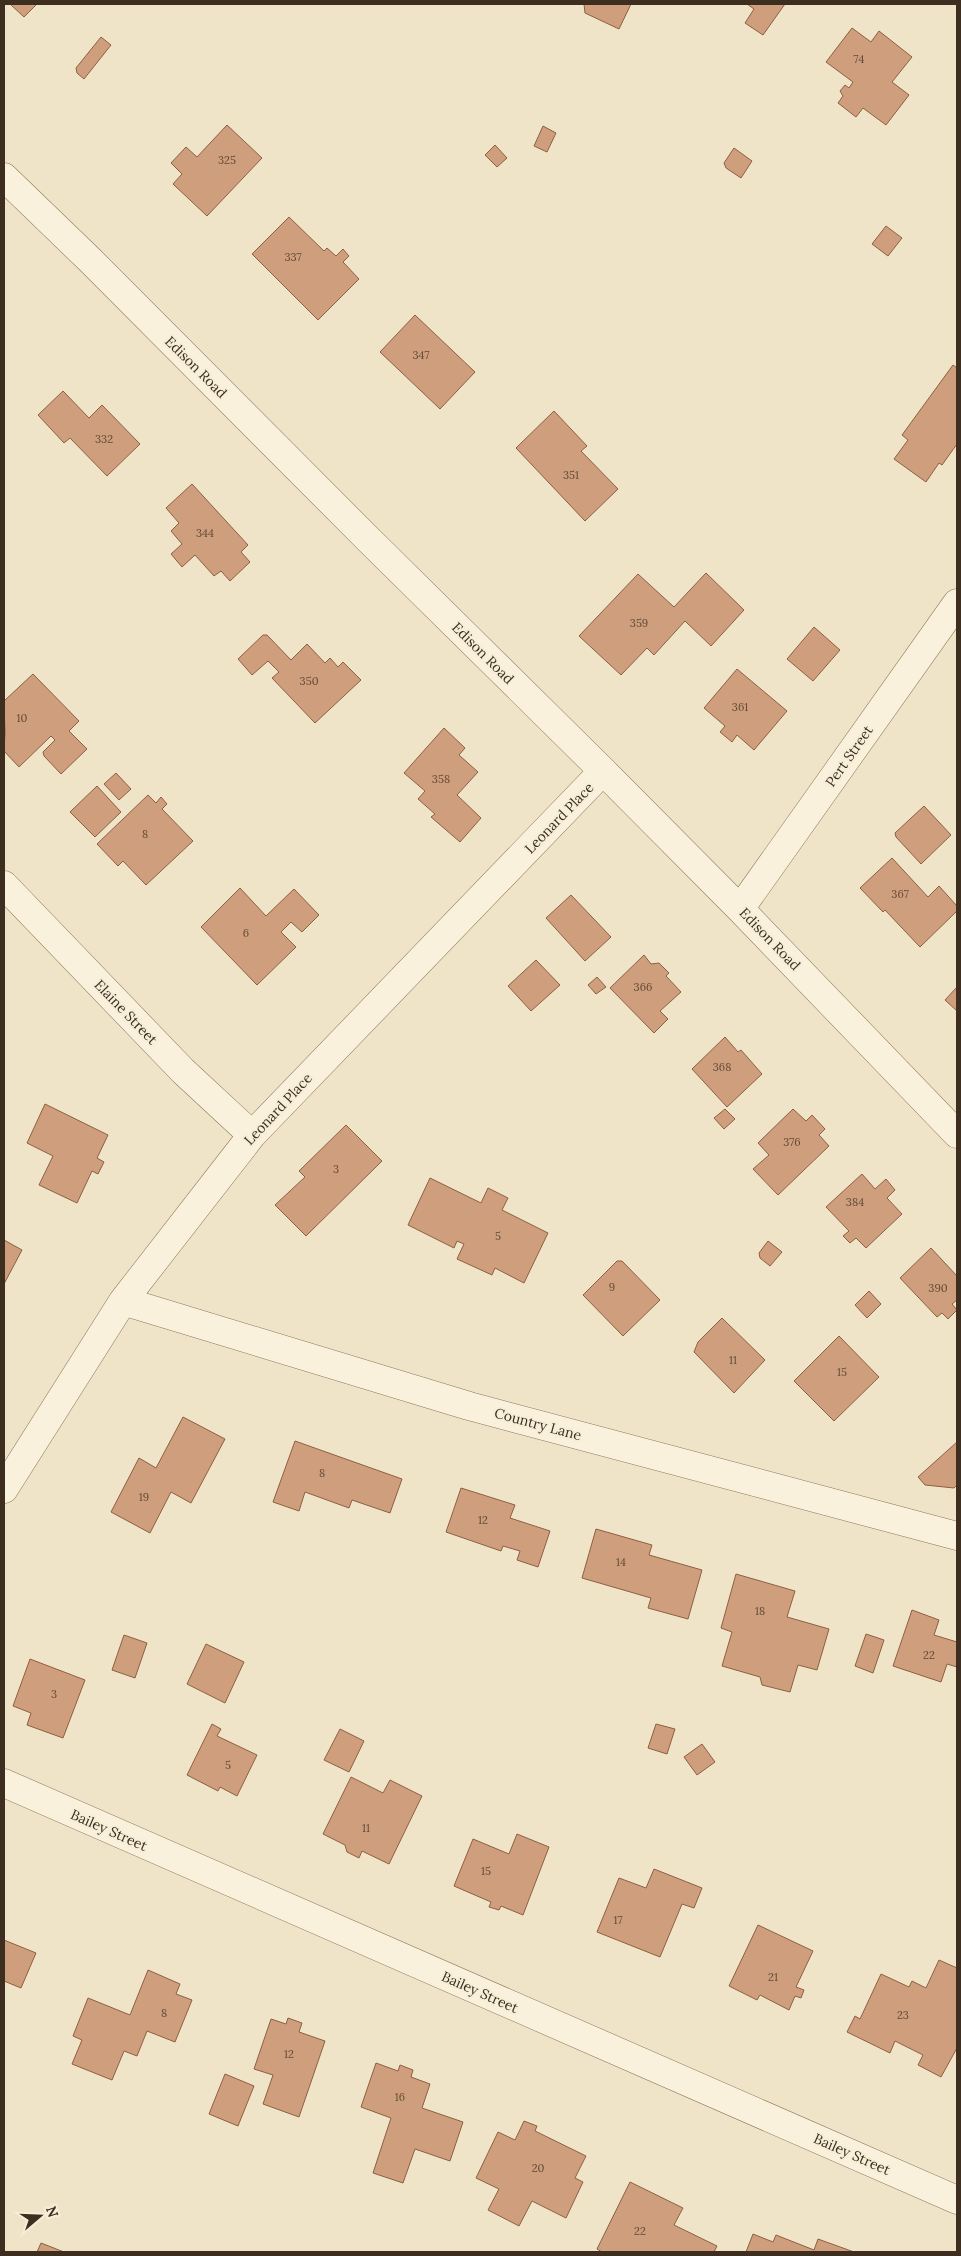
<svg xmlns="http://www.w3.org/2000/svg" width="961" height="2256" viewBox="0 0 961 2256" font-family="Lora,serif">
<rect width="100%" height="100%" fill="#f0e4c8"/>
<!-- building -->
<path fill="#cf9f7d" stroke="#8d5f41" d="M 10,4 L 37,4 L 24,17 Z
M 584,4 L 631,4 L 619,29 L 585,13 Z
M 747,4 L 785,4 L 763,35 L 745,23 L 754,9 Z
M 852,28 L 871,42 L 879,31 L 912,57 L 892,82 L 909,95 L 886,125 L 863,108 L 856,117 L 838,103 L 843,96 L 840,91 L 845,85 L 849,88 L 853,82 L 826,62 Z
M 101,37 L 111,45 L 84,79 L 77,73 L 76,68 Z
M 227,125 L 262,158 L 207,216 L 173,184 L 182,174 L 171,163 L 186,147 L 197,157 Z
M 543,126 L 556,133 L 547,152 L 534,146 Z
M 495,145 L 507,158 L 497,167 L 485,155 Z
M 734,148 L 752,161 L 741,178 L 726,168 L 724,163 Z
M 289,217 L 324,251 L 327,248 L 336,256 L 343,249 L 349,256 L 343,262 L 359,279 L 318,320 L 252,254 Z
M 886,226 L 902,238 L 888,256 L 872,244 Z
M 415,315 L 475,372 L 440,409 L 380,352 Z
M 953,365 L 957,368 L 957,444 L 942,465 L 939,463 L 926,482 L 894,459 L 908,440 L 902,435 Z
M 63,391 L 89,418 L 102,405 L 140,444 L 107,476 L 70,438 L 64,443 L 38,415 Z
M 554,411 L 587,446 L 581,451 L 618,489 L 585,521 L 516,448 Z
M 192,484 L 248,545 L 241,552 L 250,562 L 230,581 L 221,571 L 214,576 L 195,555 L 182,567 L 171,554 L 182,544 L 171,531 L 179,523 L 166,508 Z
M 706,573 L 744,610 L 711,646 L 685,621 L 654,655 L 647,648 L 621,675 L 579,636 L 638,574 L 674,607 Z
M 814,627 L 840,650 L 813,681 L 787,659 Z
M 263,635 L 267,635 L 291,660 L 307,644 L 325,663 L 330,658 L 338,667 L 343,662 L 361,680 L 315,723 L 272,678 L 279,672 L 268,661 L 252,675 L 238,659 Z
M 737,669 L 787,711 L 754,750 L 737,735 L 732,742 L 720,732 L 725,726 L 704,708 Z
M 33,674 L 79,721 L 69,731 L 87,749 L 61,774 L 44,756 L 43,752 L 55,740 L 51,736 L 19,767 L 4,751 L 5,733 L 4,701 Z
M 444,728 L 465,748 L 459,755 L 478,772 L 457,795 L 481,818 L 460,842 L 431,817 L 435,814 L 418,799 L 425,791 L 404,773 Z
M 116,773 L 131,789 L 119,800 L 104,784 Z
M 97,786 L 121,812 L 95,837 L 70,812 Z
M 148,795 L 156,803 L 161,797 L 167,804 L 162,809 L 193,841 L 146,885 L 123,861 L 118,866 L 97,844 Z
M 924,806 L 951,835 L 921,864 L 896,837 L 895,833 Z
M 892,858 L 928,897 L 939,886 L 957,906 L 957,911 L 920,947 L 885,910 L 883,912 L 860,888 Z
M 240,888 L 266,916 L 294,889 L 319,915 L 302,932 L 291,922 L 281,932 L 296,947 L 257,985 L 201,927 Z
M 571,895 L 611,937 L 585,961 L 546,918 Z
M 644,955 L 651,964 L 659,963 L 669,973 L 666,976 L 681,992 L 660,1011 L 668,1019 L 654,1033 L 610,988 Z
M 536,960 L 560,985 L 531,1011 L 508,986 Z
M 597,977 L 606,987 L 596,994 L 588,985 Z
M 957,987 L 957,1011 L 945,1000 Z
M 725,1037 L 738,1052 L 741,1050 L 762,1074 L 727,1107 L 692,1069 Z
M 45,1104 L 108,1135 L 97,1158 L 104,1162 L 98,1174 L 92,1171 L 77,1203 L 39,1185 L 53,1156 L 27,1143 Z
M 725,1109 L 735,1119 L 724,1129 L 714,1118 Z
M 793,1109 L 806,1121 L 812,1115 L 825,1129 L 819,1135 L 829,1146 L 778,1195 L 753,1169 L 769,1155 L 758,1143 Z
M 346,1125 L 382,1161 L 306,1236 L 275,1205 L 305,1177 L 299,1171 Z
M 862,1174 L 875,1189 L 886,1179 L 895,1190 L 887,1198 L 902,1214 L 866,1248 L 856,1238 L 850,1243 L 843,1236 L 849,1231 L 826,1207 Z
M 430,1178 L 481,1203 L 488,1188 L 508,1198 L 502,1210 L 548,1233 L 524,1283 L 495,1268 L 492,1275 L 457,1259 L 464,1244 L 457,1241 L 454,1248 L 408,1225 Z
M 4,1240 L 22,1250 L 4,1284 Z
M 768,1241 L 782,1252 L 770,1266 L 760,1258 L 759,1253 Z
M 931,1248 L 957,1276 L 957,1300 L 952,1304 L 957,1310 L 948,1319 L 942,1313 L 937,1317 L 900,1278 Z
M 617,1261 L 622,1261 L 660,1300 L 623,1336 L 583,1295 Z
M 869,1291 L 881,1304 L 867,1318 L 855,1305 Z
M 722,1318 L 765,1360 L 734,1393 L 694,1352 L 698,1342 Z
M 839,1336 L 879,1377 L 834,1421 L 794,1381 Z
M 183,1417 L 225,1439 L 191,1503 L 171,1492 L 150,1533 L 111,1512 L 139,1458 L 156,1468 Z
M 295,1441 L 402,1479 L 390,1513 L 352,1500 L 349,1508 L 305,1492 L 299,1511 L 273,1502 Z
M 957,1442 L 957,1485 L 954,1488 L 925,1485 L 918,1477 Z
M 461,1488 L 515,1505 L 510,1518 L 550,1531 L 538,1567 L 517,1560 L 520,1551 L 503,1546 L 501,1551 L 446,1532 Z
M 596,1529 L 652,1545 L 649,1555 L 702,1570 L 688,1619 L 648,1608 L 651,1598 L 582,1578 Z
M 736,1574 L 795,1591 L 787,1617 L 829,1629 L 817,1670 L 798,1665 L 790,1692 L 762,1685 L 760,1677 L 722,1666 L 732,1632 L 721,1628 Z
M 912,1610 L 939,1620 L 934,1635 L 957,1642 L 957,1667 L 947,1664 L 941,1682 L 893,1666 Z
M 866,1634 L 884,1640 L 873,1673 L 855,1666 Z
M 124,1635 L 147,1643 L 135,1678 L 112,1670 Z
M 206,1644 L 244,1662 L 225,1703 L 187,1684 Z
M 30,1659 L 85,1680 L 63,1738 L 27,1725 L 31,1713 L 13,1706 Z
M 212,1724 L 221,1729 L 217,1736 L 257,1755 L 237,1796 L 220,1787 L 218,1791 L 187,1775 Z
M 656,1724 L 675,1729 L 667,1754 L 648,1748 Z
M 340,1729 L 364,1741 L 349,1772 L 324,1760 Z
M 702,1744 L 715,1762 L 697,1775 L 684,1757 Z
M 351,1777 L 383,1793 L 390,1780 L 422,1796 L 389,1864 L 362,1851 L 359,1858 L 347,1852 L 345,1845 L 323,1834 Z
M 517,1834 L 549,1847 L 523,1915 L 501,1906 L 499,1910 L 489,1907 L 491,1902 L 454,1886 L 473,1839 L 509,1854 Z
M 654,1869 L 702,1888 L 694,1908 L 682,1904 L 660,1957 L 597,1932 L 619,1878 L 646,1888 Z
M 758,1925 L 813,1951 L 796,1987 L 804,1990 L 801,1998 L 795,1996 L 789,2010 L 760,1995 L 757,2000 L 729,1986 Z
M 4,1940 L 36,1953 L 21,1988 L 4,1981 Z
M 939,1960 L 957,1968 L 957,2048 L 941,2077 L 918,2065 L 923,2055 L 895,2041 L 890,2053 L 847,2032 L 855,2016 L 860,2019 L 881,1974 L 909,1987 L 912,1981 L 926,1988 Z
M 148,1970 L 180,1984 L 176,1994 L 192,2000 L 175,2042 L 147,2031 L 137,2056 L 124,2051 L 112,2080 L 72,2064 L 82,2040 L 73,2036 L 88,1998 L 130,2015 Z
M 288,2018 L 302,2023 L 299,2032 L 325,2041 L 299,2117 L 263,2104 L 273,2075 L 254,2069 L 271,2019 L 286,2024 Z
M 376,2063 L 398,2071 L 400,2065 L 413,2070 L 411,2077 L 430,2084 L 422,2108 L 463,2122 L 450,2161 L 415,2149 L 403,2183 L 373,2173 L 391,2118 L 361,2107 Z
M 225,2074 L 254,2086 L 238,2126 L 209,2114 Z
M 524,2121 L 537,2126 L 535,2131 L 586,2156 L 575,2178 L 583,2182 L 566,2218 L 532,2201 L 519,2226 L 488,2210 L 499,2189 L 476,2178 L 498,2132 L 515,2140 Z
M 630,2182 L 683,2208 L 674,2225 L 717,2246 L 714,2252 L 602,2252 L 597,2249 Z
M 753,2234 L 773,2242 L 776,2235 L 814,2250 L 818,2239 L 854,2252 L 746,2252 Z
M 41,2243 L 64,2252 L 37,2252 Z"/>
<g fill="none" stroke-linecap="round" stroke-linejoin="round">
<defs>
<path id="minor" d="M 4,177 L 90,260 L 368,539 L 603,771 L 740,909 L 957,1134
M 4,885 L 183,1071 L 252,1135
M 740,909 L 957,603
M 123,1301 L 469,1406 L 957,1536
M 4,1489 L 123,1301 L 252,1135 L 603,771
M 4,1783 L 957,2200"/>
</defs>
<!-- minor casing -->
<use href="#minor" stroke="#8d765c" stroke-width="29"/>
<!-- minor -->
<use href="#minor" stroke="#faf1dc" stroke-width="28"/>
</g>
<g text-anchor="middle" stroke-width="4.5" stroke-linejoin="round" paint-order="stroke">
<!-- number labels -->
<g font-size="11" fill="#624a37">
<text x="859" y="63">74</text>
<text x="227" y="164">325</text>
<text x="293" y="261">337</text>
<text x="421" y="359">347</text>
<text x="104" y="443">332</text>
<text x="571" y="479">351</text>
<text x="205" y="537">344</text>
<text x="639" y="627">359</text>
<text x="309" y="685">350</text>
<text x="740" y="711">361</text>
<text x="22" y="722">10</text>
<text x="441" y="783">358</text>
<text x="145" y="838">8</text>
<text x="900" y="898">367</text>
<text x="246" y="937">6</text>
<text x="643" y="991">366</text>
<text x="722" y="1071">368</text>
<text x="792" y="1146">376</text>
<text x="336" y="1173">3</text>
<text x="855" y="1206">384</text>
<text x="498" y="1240">5</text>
<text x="612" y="1291">9</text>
<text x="938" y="1292">390</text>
<text x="733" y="1364">11</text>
<text x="842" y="1376">15</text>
<text x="322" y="1477">8</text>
<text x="144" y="1501">19</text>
<text x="483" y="1524">12</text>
<text x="621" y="1566">14</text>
<text x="760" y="1615">18</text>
<text x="929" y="1659">22</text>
<text x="54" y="1698">3</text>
<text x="228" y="1769">5</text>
<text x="366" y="1832">11</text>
<text x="486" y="1875">15</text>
<text x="618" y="1924">17</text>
<text x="773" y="1981">21</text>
<text x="164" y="2017">8</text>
<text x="903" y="2019">23</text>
<text x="289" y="2058">12</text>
<text x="400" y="2101">16</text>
<text x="538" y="2172">20</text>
<text x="640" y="2235">22</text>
</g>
<!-- street labels -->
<g font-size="14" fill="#3d2e20" stroke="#f7eed8">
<text transform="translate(196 367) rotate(45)" y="5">Edison Road</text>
<text transform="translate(483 653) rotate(45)" y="5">Edison Road</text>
<text transform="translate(849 756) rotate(-55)" y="5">Pert Street</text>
<text transform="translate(559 818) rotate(-46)" y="5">Leonard Place</text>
<text transform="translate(770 939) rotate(46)" y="5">Edison Road</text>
<text transform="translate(126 1012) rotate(46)" y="5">Elaine Street</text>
<text transform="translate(278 1109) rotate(-47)" y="5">Leonard Place</text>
<text transform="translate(538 1424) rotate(15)" y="5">Country Lane</text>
<text transform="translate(109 1830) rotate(24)" y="5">Bailey Street</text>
<text transform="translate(480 1992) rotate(24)" y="5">Bailey Street</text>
<text transform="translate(852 2154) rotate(24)" y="5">Bailey Street</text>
</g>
</g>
<!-- border -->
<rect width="961" height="2256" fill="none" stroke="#3d2e20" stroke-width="10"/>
<!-- north arrow -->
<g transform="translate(40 2216) rotate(71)" stroke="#f7eed8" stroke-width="4" paint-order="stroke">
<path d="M0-4L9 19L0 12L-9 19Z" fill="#3d2e20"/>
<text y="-8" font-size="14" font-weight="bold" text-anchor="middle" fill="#3d2e20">N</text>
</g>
</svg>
